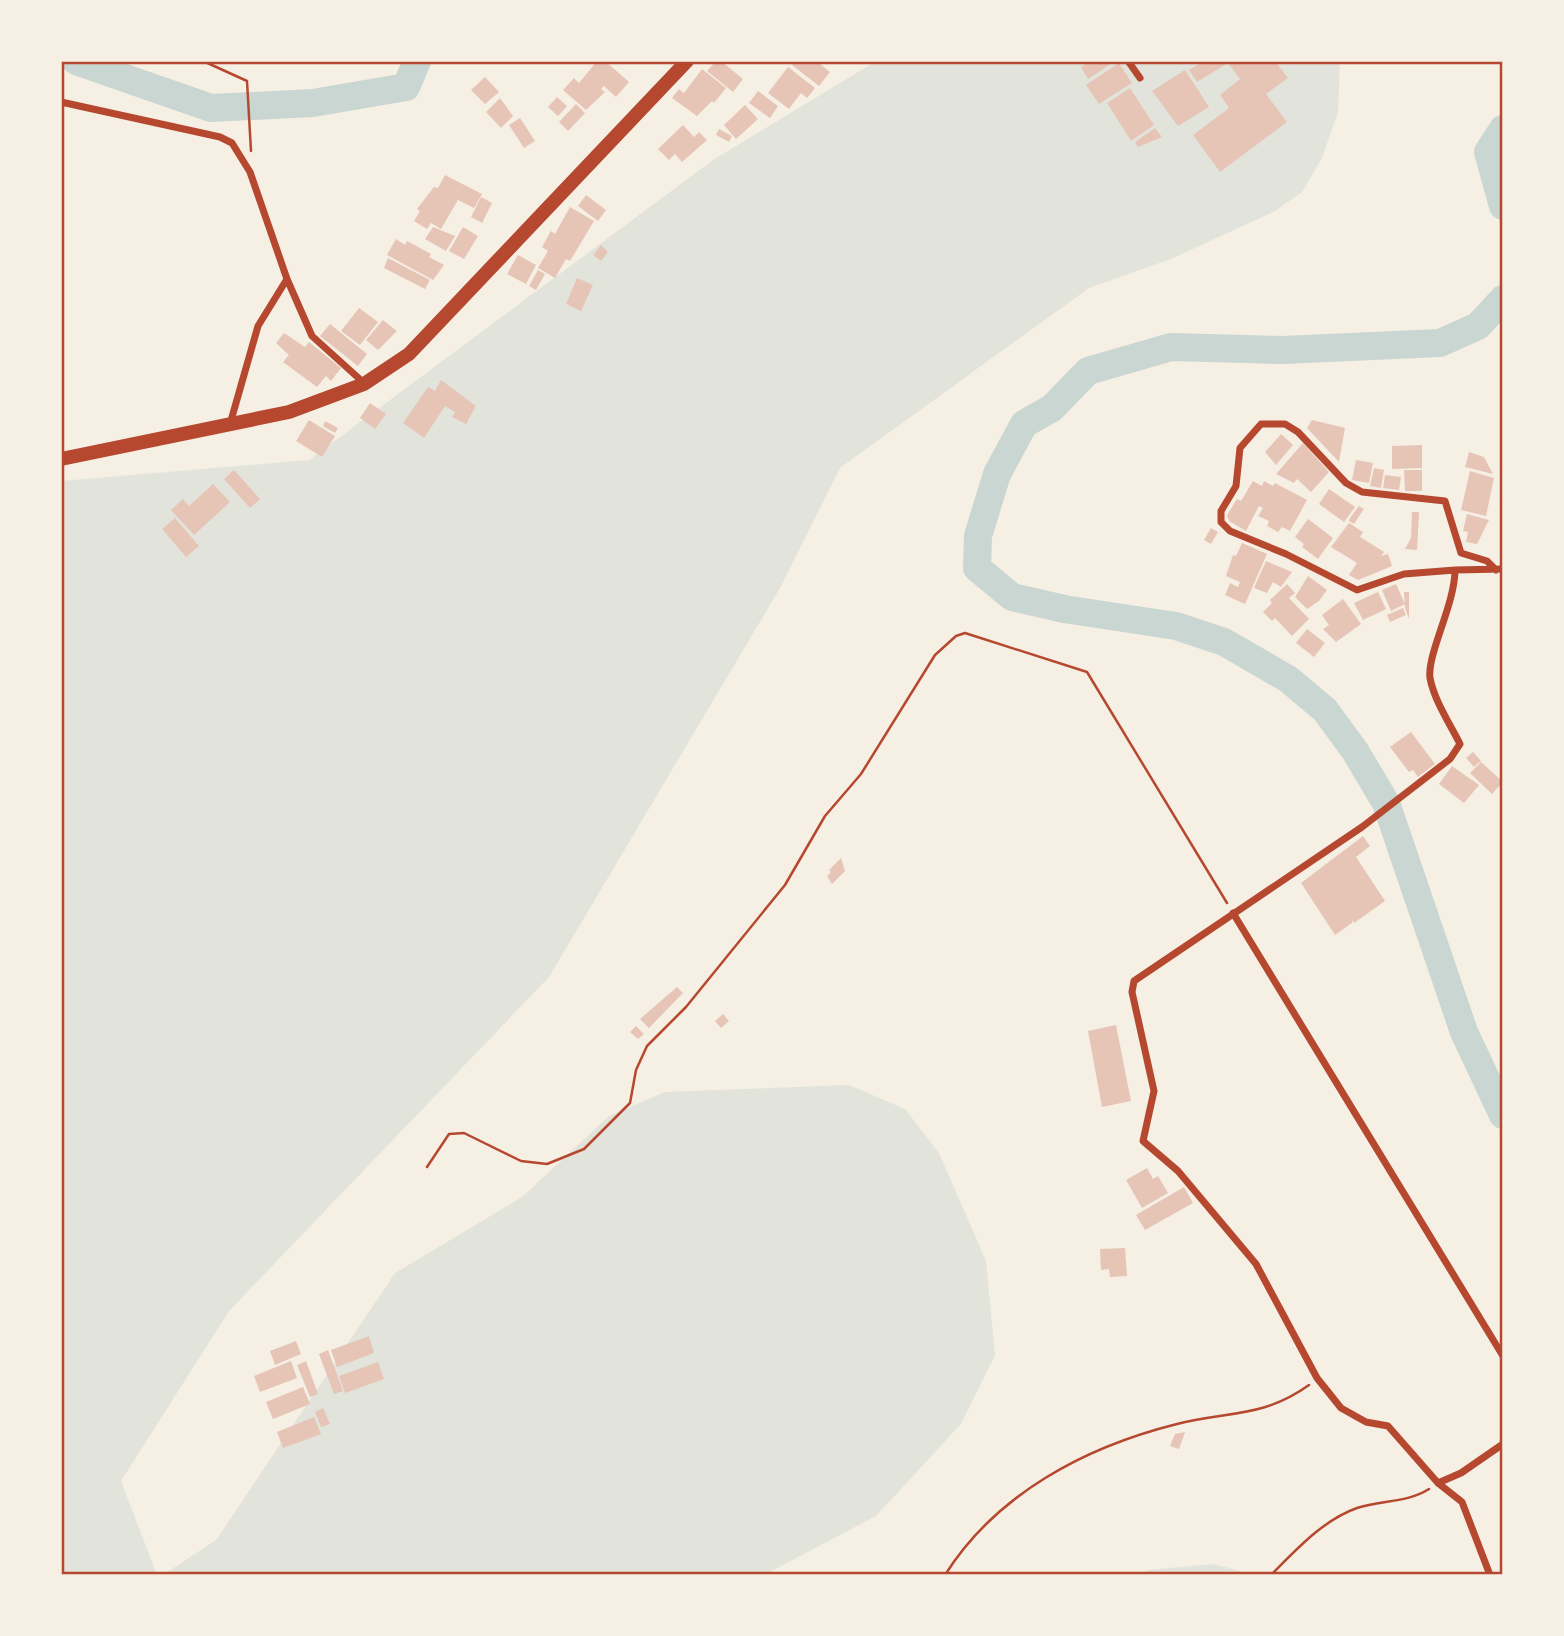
<svg xmlns="http://www.w3.org/2000/svg" width="1564" height="1636" viewBox="0 0 1564 1636" font-family="Signika,sans-serif">
<rect width="100%" height="100%" fill="#f6efe4"/>
<!-- green -->
<path fill="#e2e4dc" d="M 876,61 L 1340,61 L 1338,112 L 1322,158 L 1302,192 L 1275,211 L 1171,259 L 1089,288 L 840,468 L 780,588 L 549,977 L 229,1311 L 121,1481 L 157,1575 L 61,1575 L 61,481 L 309,460 L 713,160 Z
M 849,1085 L 905,1109 L 939,1153 L 986,1261 L 995,1355 L 961,1424 L 876,1516 L 764,1575 L 163,1575 L 216,1540 L 395,1273 L 522,1197 L 609,1116 L 665,1092 Z
M 1213,1564 L 1256,1575 L 1141,1575 L 1148,1570 Z"/>
<g fill="none" stroke-linecap="round" stroke-linejoin="round">
<!-- river -->
<path stroke="#c9d6d2" stroke-width="28" d="M 76,61 L 211,108 L 313,103 L 406,87 L 417,61
M 1503,129 L 1488,152 L 1503,206
M 1503,299 L 1478,326 L 1440,343 L 1283,350 L 1171,347 L 1088,371 L 1052,408 L 1024,424 L 997,474 L 978,536 L 977,568 L 1012,597 L 1064,609 L 1176,626 L 1224,642 L 1288,679 L 1325,710 L 1355,751 L 1386,803 L 1464,1032 L 1503,1115"/>
</g>
<!-- building -->
<path fill="#e6c5b7" d="M 597,61 L 605,61 L 629,82 L 616,97 L 604,86 L 601,89 L 605,92 L 586,110 L 563,90 L 574,78 L 579,83 Z
M 716,61 L 721,61 L 743,79 L 733,92 L 707,71 Z
M 795,61 L 816,61 L 830,72 L 819,86 L 792,65 Z
M 1090,61 L 1106,61 L 1109,65 L 1088,79 L 1081,67 Z
M 1204,61 L 1275,61 L 1288,78 L 1266,94 L 1287,122 L 1220,172 L 1193,135 L 1229,108 L 1220,95 L 1240,79 L 1228,63 L 1197,82 L 1189,70 Z
M 1119,63 L 1132,83 L 1099,104 L 1086,85 Z
M 788,67 L 815,88 L 807,98 L 801,93 L 789,109 L 768,93 Z
M 702,69 L 726,88 L 714,103 L 712,101 L 697,116 L 672,98 L 679,89 L 684,93 Z
M 1185,70 L 1209,107 L 1178,126 L 1152,91 Z
M 485,77 L 499,92 L 485,104 L 471,90 Z
M 1130,88 L 1154,125 L 1131,141 L 1107,103 Z
M 758,91 L 778,106 L 770,118 L 749,103 Z
M 557,97 L 567,106 L 558,116 L 548,107 Z
M 500,98 L 513,116 L 501,128 L 486,112 Z
M 576,104 L 585,113 L 568,131 L 559,122 Z
M 745,105 L 758,119 L 736,139 L 724,125 Z
M 520,118 L 535,141 L 524,148 L 509,125 Z
M 683,125 L 694,137 L 699,132 L 707,140 L 682,162 L 675,154 L 669,160 L 658,149 Z
M 1155,128 L 1162,137 L 1138,147 L 1135,142 Z
M 719,129 L 732,136 L 729,142 L 716,135 Z
M 445,175 L 482,194 L 474,208 L 458,200 L 441,229 L 431,223 L 427,229 L 414,221 L 420,211 L 417,209 L 434,187 L 438,188 Z
M 586,195 L 606,210 L 598,221 L 578,206 Z
M 481,197 L 492,203 L 482,223 L 471,217 Z
M 570,207 L 594,221 L 570,261 L 566,259 L 555,278 L 538,268 L 548,251 L 542,247 L 551,231 L 555,234 Z
M 433,227 L 455,236 L 446,251 L 425,239 Z
M 463,227 L 478,236 L 464,259 L 449,251 Z
M 396,239 L 405,245 L 407,241 L 431,254 L 429,257 L 444,265 L 433,280 L 387,255 Z
M 601,245 L 608,252 L 601,261 L 593,255 Z
M 518,255 L 536,265 L 526,284 L 507,274 Z
M 388,258 L 430,280 L 425,289 L 384,268 Z
M 538,270 L 545,274 L 536,290 L 529,286 Z
M 577,278 L 593,285 L 581,311 L 566,304 Z
M 359,308 L 378,322 L 360,345 L 341,331 Z
M 383,320 L 397,331 L 378,350 L 366,340 Z
M 330,324 L 367,354 L 358,366 L 320,336 Z
M 284,333 L 305,347 L 309,342 L 341,368 L 331,381 L 326,376 L 317,387 L 283,362 L 289,355 L 276,343 Z
M 441,380 L 476,406 L 466,424 L 452,417 L 455,412 L 445,406 L 424,438 L 403,423 L 428,387 L 435,391 Z
M 370,403 L 386,414 L 375,429 L 360,418 Z
M 309,420 L 335,436 L 322,457 L 296,441 Z
M 1312,420 L 1345,428 L 1339,462 L 1307,428 Z
M 325,421 L 338,428 L 335,433 L 323,426 Z
M 1281,434 L 1293,445 L 1276,465 L 1265,452 Z
M 1303,443 L 1329,472 L 1311,492 L 1297,479 L 1294,483 L 1276,474 Z
M 1422,445 L 1422,468 L 1392,469 L 1392,446 Z
M 1469,452 L 1484,457 L 1493,474 L 1465,467 Z
M 1356,460 L 1373,463 L 1369,483 L 1352,480 Z
M 1374,468 L 1384,470 L 1381,488 L 1370,486 Z
M 234,470 L 260,499 L 250,508 L 224,479 Z
M 1404,470 L 1422,470 L 1422,491 L 1405,491 Z
M 1470,471 L 1494,478 L 1486,516 L 1461,510 Z
M 1385,475 L 1401,477 L 1399,490 L 1383,488 Z
M 1253,481 L 1262,486 L 1264,481 L 1273,486 L 1275,483 L 1307,500 L 1290,531 L 1282,527 L 1278,532 L 1267,526 L 1269,521 L 1258,516 L 1263,508 L 1259,506 L 1246,531 L 1229,521 L 1227,515 L 1237,499 L 1241,501 Z
M 213,484 L 230,502 L 194,535 L 171,510 L 183,499 L 189,506 Z
M 1329,489 L 1355,507 L 1344,522 L 1319,504 Z
M 1359,506 L 1364,509 L 1354,524 L 1349,521 L 1350,518 Z
M 1412,512 L 1419,512 L 1417,550 L 1405,549 L 1411,538 Z
M 1467,514 L 1489,520 L 1477,544 L 1466,542 L 1468,532 L 1463,531 Z
M 175,518 L 199,546 L 186,557 L 162,529 Z
M 1308,519 L 1333,538 L 1318,559 L 1302,547 L 1304,544 L 1295,537 Z
M 1349,523 L 1363,532 L 1360,537 L 1384,552 L 1381,556 L 1388,554 L 1392,566 L 1358,580 L 1349,575 L 1357,563 L 1331,547 Z
M 1211,528 L 1218,532 L 1211,544 L 1204,540 Z
M 1242,543 L 1267,554 L 1245,604 L 1225,595 L 1230,583 L 1238,587 L 1240,582 L 1226,576 L 1233,555 L 1236,556 Z
M 1266,561 L 1292,572 L 1281,587 L 1273,582 L 1267,593 L 1254,588 Z
M 1308,576 L 1327,590 L 1319,601 L 1307,609 L 1295,597 Z
M 1287,584 L 1295,593 L 1289,598 L 1309,619 L 1292,636 L 1275,618 L 1272,621 L 1263,612 L 1272,603 L 1270,600 Z
M 1396,584 L 1405,604 L 1391,611 L 1382,590 Z
M 1378,592 L 1386,609 L 1363,620 L 1354,603 Z
M 1404,592 L 1409,592 L 1409,619 L 1405,608 Z
M 1343,599 L 1361,624 L 1336,642 L 1323,629 L 1329,625 L 1322,615 Z
M 1403,608 L 1406,615 L 1390,622 L 1387,615 Z
M 1307,629 L 1325,643 L 1314,657 L 1296,643 Z
M 1411,732 L 1435,764 L 1418,777 L 1413,770 L 1409,772 L 1390,747 Z
M 1473,752 L 1481,761 L 1474,767 L 1466,758 Z
M 1481,762 L 1503,782 L 1492,794 L 1470,773 Z
M 1452,766 L 1479,785 L 1464,803 L 1439,784 Z
M 1363,836 L 1370,846 L 1356,857 L 1385,901 L 1354,923 L 1352,920 L 1352,923 L 1335,935 L 1301,883 Z
M 841,858 L 845,871 L 832,884 L 827,876 L 831,872 L 829,870 Z
M 677,987 L 683,993 L 649,1028 L 640,1019 Z
M 723,1014 L 729,1021 L 721,1028 L 715,1021 Z
M 1116,1025 L 1131,1101 L 1102,1107 L 1088,1031 Z
M 636,1026 L 644,1034 L 638,1039 L 630,1032 Z
M 1147,1168 L 1153,1179 L 1158,1176 L 1168,1193 L 1142,1208 L 1126,1180 Z
M 1184,1187 L 1193,1203 L 1145,1230 L 1136,1215 Z
M 1125,1248 L 1127,1276 L 1110,1277 L 1109,1269 L 1101,1270 L 1100,1249 Z
M 369,1336 L 374,1353 L 337,1367 L 331,1350 Z
M 296,1341 L 301,1354 L 275,1365 L 270,1351 Z
M 328,1350 L 343,1391 L 334,1394 L 319,1354 Z
M 291,1361 L 297,1378 L 260,1392 L 254,1376 Z
M 306,1361 L 318,1394 L 310,1397 L 297,1365 Z
M 378,1362 L 384,1379 L 345,1393 L 339,1376 Z
M 303,1387 L 310,1404 L 273,1419 L 266,1402 Z
M 323,1408 L 330,1424 L 321,1427 L 315,1412 Z
M 314,1417 L 321,1434 L 283,1448 L 277,1432 Z
M 1185,1432 L 1179,1449 L 1170,1446 L 1175,1434 Z"/>
<g fill="none" stroke-linecap="round" stroke-linejoin="round">
<!-- path -->
<path stroke="#b5482f" stroke-width="2.5" d="M 203,61 L 247,81 L 251,151
M 427,1167 L 449,1134 L 464,1133 L 521,1161 L 547,1164 L 584,1149 L 630,1103 L 636,1070 L 647,1046 L 686,1007 L 785,885 L 825,816 L 861,774 L 935,655 L 956,636 L 965,633 L 1087,672 L 1227,903
M 945,1575 C 996,1494 1085,1447 1177,1424 C 1228,1411 1263,1418 1309,1385
M 1271,1575 C 1296,1550 1323,1520 1357,1508 C 1381,1500 1407,1503 1429,1489"/>
<!-- minor -->
<path stroke="#b5482f" stroke-width="7" d="M 1128,61 L 1140,78
M 61,102 L 220,137 L 232,143 L 250,172 L 287,279 L 312,336 L 364,383
M 230,424 L 258,326 L 287,279
M 1455,570 L 1404,574 L 1357,590 L 1286,554 L 1230,531 L 1221,522 L 1221,511 L 1236,486 L 1240,448 L 1261,424 L 1285,424 L 1298,432 L 1346,483 L 1362,492 L 1445,501 L 1461,553 L 1487,561 L 1496,570
M 1233,913 L 1503,1356
M 1438,1483 L 1461,1473 L 1503,1444
M 1490,1575 L 1462,1502 L 1438,1483 L 1388,1426 L 1366,1422 L 1341,1408 L 1317,1378 L 1256,1264 L 1178,1171 L 1143,1141 L 1154,1091 L 1132,992 L 1134,981 L 1362,827 L 1450,759 L 1460,744 C 1450,724 1434,700 1430,678 C 1427,654 1455,604 1455,570 L 1503,569"/>
<!-- primary -->
<path stroke="#b5482f" stroke-width="14" d="M 61,459 L 289,412 L 364,384 L 409,354 L 687,61"/>
</g>
<!-- border -->
<rect width="1564" height="1636" fill="none" stroke="#f6efe4" stroke-width="126"/>
<rect x="63" y="63" width="1438" height="1510" fill="none" stroke="#b5482f" stroke-width="2.5"/>
</svg>
